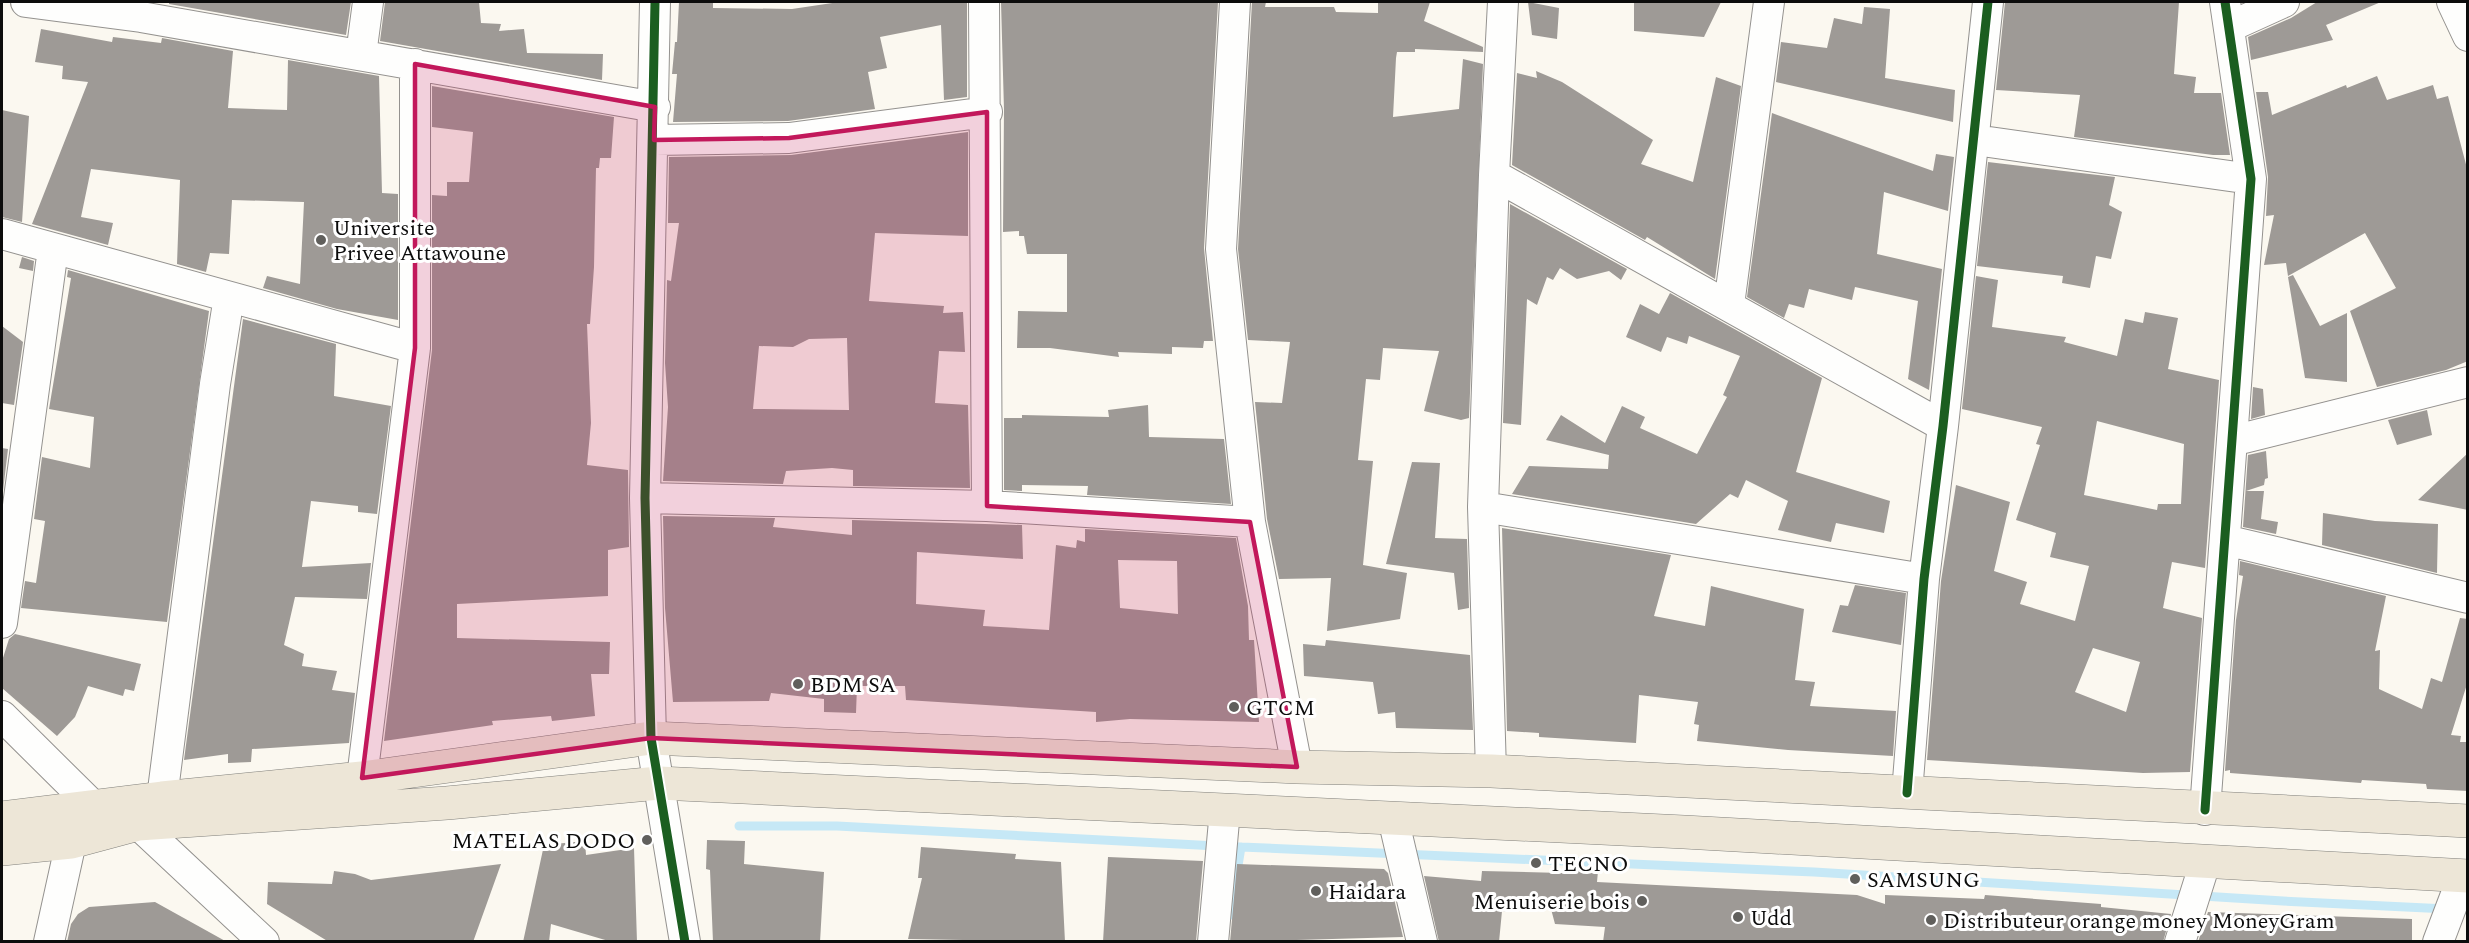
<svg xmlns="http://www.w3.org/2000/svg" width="2469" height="943" viewBox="0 0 2469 943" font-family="Spectral,serif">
<rect width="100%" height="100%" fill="#fbf8f0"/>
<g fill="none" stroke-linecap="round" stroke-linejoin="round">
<!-- stream -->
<path stroke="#c6e8f6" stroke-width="9" d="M 739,826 L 837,826 L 1217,846
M 1241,847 L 1814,872 L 2283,901 L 2468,910
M 1230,915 L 1241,847 L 1236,847"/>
</g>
<!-- building -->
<path fill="#9e9a96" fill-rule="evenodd" d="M 169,2 L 351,2 L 346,35 L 169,4 Z
M 385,2 L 479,2 L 481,23 L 501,24 L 499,31 L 524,29 L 527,53 L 603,54 L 602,80 L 380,41 Z
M 679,2 L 713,2 L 713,8 L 792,9 L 839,2 L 967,2 L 967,97 L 944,100 L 941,25 L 880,37 L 887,68 L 868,72 L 875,109 L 788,121 L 673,122 L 677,74 L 672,74 L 675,42 L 677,42 Z
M 1001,2 L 1218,2 L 1204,248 L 1213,341 L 1204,341 L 1203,348 L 1172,347 L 1172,354 L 1118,352 L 1119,357 L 1050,348 L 1017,348 L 1018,311 L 1067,312 L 1067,254 L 1027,254 L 1024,236 L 1019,236 L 1019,231 L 1003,232 L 1004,110 Z
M 1252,2 L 1266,2 L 1265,7 L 1334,7 L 1336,12 L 1378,13 L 1378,2 L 1430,2 L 1424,21 L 1483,47 L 1483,52 L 1415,49 L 1415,52 L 1397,52 L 1396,58 L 1393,117 L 1459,109 L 1463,59 L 1483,64 L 1469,418 L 1461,420 L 1424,411 L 1439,351 L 1383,348 L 1380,380 L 1366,379 L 1358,460 L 1373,461 L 1363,565 L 1407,573 L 1400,619 L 1327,631 L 1331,578 L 1279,579 L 1267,519 L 1255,402 L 1282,403 L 1290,342 L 1248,340 L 1238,249 Z
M 1528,2 L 1559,8 L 1557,39 L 1532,35 Z
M 1634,2 L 1721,2 L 1704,37 L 1634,31 Z
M 2005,2 L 2179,2 L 2174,74 L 2196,77 L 2194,93 L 2221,93 L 2230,155 L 2213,155 L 2074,137 L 2080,95 L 1996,90 Z
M 2317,2 L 2381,2 L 2326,25 L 2333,40 L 2251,60 L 2248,37 L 2291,18 Z
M 1864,7 L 1890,9 L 1885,78 L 1955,90 L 1953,122 L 1776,82 L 1781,42 L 1827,48 L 1834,18 L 1862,24 Z
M 41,29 L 112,42 L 113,37 L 161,43 L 162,38 L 233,51 L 228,108 L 287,110 L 288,60 L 379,76 L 382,193 L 398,194 L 398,320 L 337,309 L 263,288 L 267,276 L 300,284 L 304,202 L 232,200 L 229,254 L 210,253 L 206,272 L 177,264 L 180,180 L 91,169 L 81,217 L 113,223 L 108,245 L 32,224 L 88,82 L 62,79 L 63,66 L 35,62 Z
M 1536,71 L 1562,82 L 1653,140 L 1641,164 L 1693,182 L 1716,77 L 1741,86 L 1715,279 L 1647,237 L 1645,240 L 1512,165 L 1517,73 L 1537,78 Z
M 2377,76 L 2387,100 L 2433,85 L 2437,99 L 2448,96 L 2468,172 L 2468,361 L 2446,370 L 2377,387 L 2350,311 L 2396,288 L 2365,233 L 2288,276 L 2286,263 L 2264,265 L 2274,215 L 2266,216 L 2268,177 L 2256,92 L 2268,92 L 2272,115 L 2346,85 L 2347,88 Z
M 432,86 L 614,117 L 611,158 L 600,158 L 599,168 L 596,168 L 594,267 L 590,324 L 587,324 L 591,423 L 587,465 L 628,470 L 629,547 L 608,550 L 608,596 L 457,604 L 457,638 L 610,642 L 609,674 L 591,674 L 595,716 L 552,721 L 551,716 L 492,721 L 493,725 L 384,741 L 432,350 L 432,195 L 447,196 L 447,182 L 469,182 L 473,132 L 432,127 Z
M 2,110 L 29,116 L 22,222 L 2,217 Z
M 1772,113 L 1933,171 L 1936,154 L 1954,157 L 1948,211 L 1884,192 L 1877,254 L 1942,269 L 1929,390 L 1908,379 L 1918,301 L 1855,287 L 1852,300 L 1809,289 L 1804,308 L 1789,304 L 1784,318 L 1747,297 Z
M 968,132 L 968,236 L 875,233 L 869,301 L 944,306 L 943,313 L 963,312 L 965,352 L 939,351 L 935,403 L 968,405 L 970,488 L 853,486 L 853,470 L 832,468 L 786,471 L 783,484 L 663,481 L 668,407 L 665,363 L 667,280 L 671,281 L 679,223 L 668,223 L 669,157 L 791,155 ZM 847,338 L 849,410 L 753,409 L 759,346 L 793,347 L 809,339 Z
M 1988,162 L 2115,177 L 2109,205 L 2122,212 L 2111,259 L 2096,256 L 2090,288 L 2062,283 L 2063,276 L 1977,266 Z
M 1510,204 L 1627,269 L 1621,280 L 1609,271 L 1577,279 L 1560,268 L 1553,280 L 1547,277 L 1537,305 L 1527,299 L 1521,425 L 1503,423 Z
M 22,257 L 34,261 L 33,271 L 19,268 Z
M 68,270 L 209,311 L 167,622 L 21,608 L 25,581 L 36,583 L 45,521 L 34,519 L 42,457 L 90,468 L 94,417 L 49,409 L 71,278 L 67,277 Z
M 2293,275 L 2320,326 L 2347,313 L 2347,382 L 2305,378 L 2288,277 Z
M 1976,276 L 1998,280 L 1992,327 L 2066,337 L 2064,342 L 2117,356 L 2125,319 L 2143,323 L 2145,312 L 2178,318 L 2168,369 L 2219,380 L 2205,568 L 2172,562 L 2163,608 L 2202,618 L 2190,772 L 2143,773 L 1927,760 L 1941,581 L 1956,485 L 2010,502 L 1994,571 L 2027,582 L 2020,604 L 2075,621 L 2089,566 L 2050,557 L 2056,533 L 2016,520 L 2040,445 L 2036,444 L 2042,427 L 1962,409 ZM 2097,421 L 2184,444 L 2181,504 L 2158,504 L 2157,510 L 2084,495 ZM 2093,648 L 2140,662 L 2126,712 L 2075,692 Z
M 1670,293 L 1822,378 L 1796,472 L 1890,501 L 1884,533 L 1836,523 L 1831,542 L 1778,530 L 1788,501 L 1746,480 L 1738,498 L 1730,494 L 1696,524 L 1512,494 L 1529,466 L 1608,469 L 1609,455 L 1546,440 L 1561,415 L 1605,443 L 1622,406 L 1645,417 L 1640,428 L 1697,454 L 1727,397 L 1723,395 L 1740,356 L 1689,336 L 1687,344 L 1667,337 L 1661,352 L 1626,337 L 1640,304 L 1659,314 Z
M 243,319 L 336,344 L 334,396 L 391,406 L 377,514 L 358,512 L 358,506 L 311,501 L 302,567 L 371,563 L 367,599 L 295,597 L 284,645 L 304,654 L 302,666 L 337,671 L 332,690 L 355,693 L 349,743 L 252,749 L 251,762 L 228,763 L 228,754 L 184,760 Z
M 2,326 L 23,342 L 14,405 L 2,403 Z
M 2253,387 L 2263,389 L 2265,415 L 2251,419 Z
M 1148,405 L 1149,437 L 1224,439 L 1231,504 L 1087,495 L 1088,486 L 1022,485 L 1022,491 L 1004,490 L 1004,418 L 1022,418 L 1022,415 L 1109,417 L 1108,410 Z
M 2427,410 L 2432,435 L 2397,445 L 2388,420 Z
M 2,448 L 8,449 L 2,499 Z
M 2266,451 L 2268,478 L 2265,479 L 2264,485 L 2246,491 L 2264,491 L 2261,519 L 2278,522 L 2276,534 L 2243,527 L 2248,455 Z
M 2468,453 L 2468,510 L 2418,500 Z
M 1412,462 L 1440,463 L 1435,538 L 1467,539 L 1469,608 L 1458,610 L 1454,573 L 1386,564 Z
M 2323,513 L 2375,521 L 2438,524 L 2437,573 L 2322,545 Z
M 663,516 L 775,518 L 773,527 L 852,535 L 852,520 L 1022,525 L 1023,559 L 917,552 L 916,604 L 985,610 L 983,626 L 1049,630 L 1056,545 L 1076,548 L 1077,540 L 1085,542 L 1085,529 L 1236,538 L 1248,606 L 1249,640 L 1254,640 L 1259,722 L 1130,719 L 1096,722 L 1096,712 L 906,700 L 905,686 L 857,686 L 856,713 L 824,712 L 824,699 L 771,693 L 769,701 L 673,702 L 665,608 ZM 1118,560 L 1177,561 L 1178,614 L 1120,608 Z
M 1502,528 L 1671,555 L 1654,616 L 1705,626 L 1711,586 L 1804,609 L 1795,680 L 1815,682 L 1810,706 L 1896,711 L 1893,756 L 1788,750 L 1697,741 L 1699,725 L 1694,724 L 1698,702 L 1639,695 L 1636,743 L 1539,737 L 1539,733 L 1507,731 Z
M 2240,561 L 2386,596 L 2375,651 L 2380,650 L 2379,689 L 2422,709 L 2431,678 L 2442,682 L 2460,618 L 2468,619 L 2468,681 L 2451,735 L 2461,736 L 2460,742 L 2468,742 L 2468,791 L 2427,789 L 2426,784 L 2362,780 L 2361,783 L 2230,773 L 2230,770 L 2225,771 L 2236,620 L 2243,576 L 2239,575 Z
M 1855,585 L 1906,593 L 1901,645 L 1832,632 L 1840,605 L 1848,606 Z
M 15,634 L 141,664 L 134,691 L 125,689 L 123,696 L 88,686 L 75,717 L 57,736 L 2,688 L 2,661 L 9,639 Z
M 1326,640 L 1470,655 L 1473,730 L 1396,728 L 1395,712 L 1378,714 L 1373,682 L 1304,676 L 1303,644 L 1325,646 Z
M 707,840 L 745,841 L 744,864 L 824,872 L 820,942 L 713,942 L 710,870 L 706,869 Z
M 585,841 L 586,855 L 634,848 L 637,942 L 612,942 L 551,924 L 549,942 L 523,942 L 544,845 Z
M 921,847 L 1016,854 L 1015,859 L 1061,862 L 1065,942 L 908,939 L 922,878 L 918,878 Z
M 1108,857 L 1203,861 L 1196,942 L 1103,942 Z
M 501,864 L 473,942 L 329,942 L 267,904 L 268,882 L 332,884 L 334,871 L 355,874 L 371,880 Z
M 1237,864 L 1384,869 L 1388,873 L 1403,937 L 1230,942 Z
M 1562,869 L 1598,871 L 1597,882 L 1857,895 L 1885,904 L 1885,895 L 1984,899 L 1985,895 L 2101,904 L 2101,907 L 2171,914 L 2163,942 L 1603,942 L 1605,927 L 1555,924 L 1551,909 L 1515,908 L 1513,912 L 1502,911 L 1499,942 L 1439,942 L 1424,876 L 1481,881 L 1482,871 L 1562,873 Z
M 155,902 L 227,942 L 67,942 L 71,924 L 78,914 L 89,907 Z
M 2208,912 L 2412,919 L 2412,942 L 2198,942 Z"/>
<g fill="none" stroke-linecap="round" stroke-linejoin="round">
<defs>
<path id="minor" d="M 26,2 L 141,17 L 655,107
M 655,2 L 645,498 L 651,738 L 685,942
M 984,2 L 987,506
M 1235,2 L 1221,249 L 1250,522 L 1297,767
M 2452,2 L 2468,36
M 2229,27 L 2284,2
M 361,55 L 368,2
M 654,140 L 789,138 L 987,112
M 1975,140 L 2251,179
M 1494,175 L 1943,426
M 2,234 L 415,348
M 1729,305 L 1769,2
M 2232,441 L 2468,382
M 645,498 L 987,506 L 1250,522
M 1483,507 L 1924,579
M 2225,540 L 2468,598
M 2,623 L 53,249
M 2,716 L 94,807
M 1491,771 L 1483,507 L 1494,175 L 1503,2
M 362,778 L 415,348 L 415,64
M 1907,793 L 1924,579 L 1943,426 L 1988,2
M 162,798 L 215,384 L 229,297
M 2205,810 L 2251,179 L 2225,2
M 1393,818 L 1422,942
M 138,824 L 264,942
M 49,942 L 71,842
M 1213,942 L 1225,810
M 2180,942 L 2205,863
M 2438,942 L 2463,876"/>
<path id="primary" d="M 2,818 L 162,798 L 362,778 L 651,738 L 1297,767 L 1491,771 L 2468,821
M 2,849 L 71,842 L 138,824 L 447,803 L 659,783 L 1684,832 L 2468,876"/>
</defs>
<!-- minor casing -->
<use href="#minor" stroke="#94928f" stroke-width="32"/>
<!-- primary casing -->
<use href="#primary" stroke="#81807c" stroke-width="34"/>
<!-- minor -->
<use href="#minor" stroke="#fefefd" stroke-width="30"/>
<!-- primary -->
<use href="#primary" stroke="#ede6d7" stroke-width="33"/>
<defs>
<path id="cycleway" d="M 655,2 L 645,498 L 651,738 L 685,942
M 1907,793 L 1924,579 L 1943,426 L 1988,2
M 2205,810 L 2251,179 L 2225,2"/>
</defs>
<!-- cycleway casing -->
<use href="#cycleway" stroke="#fff" stroke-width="13"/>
<!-- cycleway -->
<use href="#cycleway" stroke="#1b5e20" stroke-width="9"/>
</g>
<!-- marked area -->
<path fill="#c2185b" fill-opacity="0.2" stroke="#c2185b" stroke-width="4.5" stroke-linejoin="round" d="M 415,64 L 655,107 L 654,140 L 789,138 L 987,112 L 987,506 L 1250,522 L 1297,767 L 651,738 L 362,778 L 415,348 Z"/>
<!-- markers -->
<g fill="#605f5c" stroke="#fff" stroke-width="2">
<circle cx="321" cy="240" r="6"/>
<circle cx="798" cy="684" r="6"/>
<circle cx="1234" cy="707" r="6"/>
<circle cx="647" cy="840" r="6"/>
<circle cx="1536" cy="863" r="6"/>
<circle cx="1855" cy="879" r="6"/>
<circle cx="1316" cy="891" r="6"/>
<circle cx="1642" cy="901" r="6"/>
<circle cx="1738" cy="917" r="6"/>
<circle cx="1931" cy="920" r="6"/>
</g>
<g text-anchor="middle" stroke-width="6" stroke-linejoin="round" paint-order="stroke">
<!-- poi labels -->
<g font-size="22" fill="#0c0c0c" stroke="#fff" text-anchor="start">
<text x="333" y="235">Universite<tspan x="333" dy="25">Privee Attawoune</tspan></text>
<text x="810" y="692">BDM SA</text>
<text x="1246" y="715">GTCM</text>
<text x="635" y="848" text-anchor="end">MATELAS DODO</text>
<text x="1548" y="871">TECNO</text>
<text x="1867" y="887">SAMSUNG</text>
<text x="1328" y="899">Haidara</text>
<text x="1630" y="909" text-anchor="end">Menuiserie bois</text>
<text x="1750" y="925">Udd</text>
<text x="1943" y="928">Distributeur orange money MoneyGram</text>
</g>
</g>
<!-- border -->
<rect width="2469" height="943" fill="none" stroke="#0c0c0c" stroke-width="6"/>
</svg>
